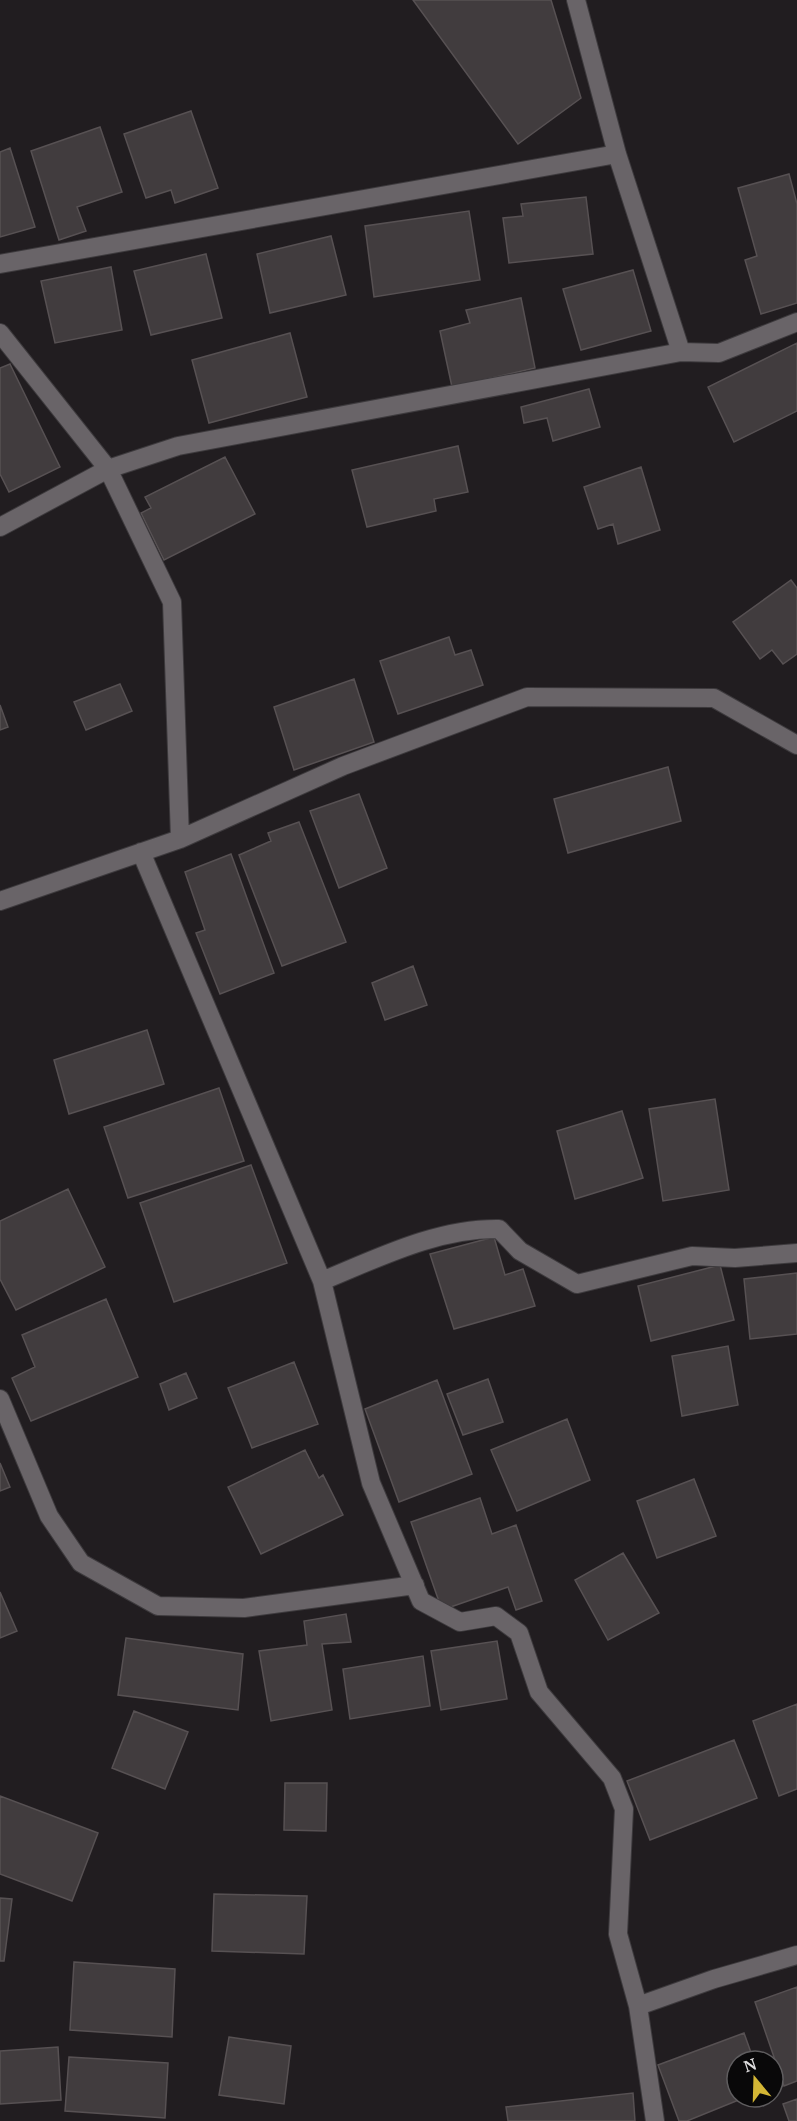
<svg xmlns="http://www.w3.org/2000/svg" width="797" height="2121" viewBox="0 0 797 2121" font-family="'PT Serif',serif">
<rect width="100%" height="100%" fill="#211d20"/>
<!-- building -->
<path fill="#413c3e" stroke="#575153" stroke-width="1.5" d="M 413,0 L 551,0 L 581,98 L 518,144 Z
M 191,111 L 218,188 L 175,203 L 171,190 L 146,198 L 124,134 Z
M 100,127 L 122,192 L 77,207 L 86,231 L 59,240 L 31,151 Z
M 10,148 L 35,227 L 0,237 L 0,152 Z
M 789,174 L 797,204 L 797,303 L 761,314 L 745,260 L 757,256 L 738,188 Z
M 586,197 L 593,254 L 509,263 L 503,218 L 523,216 L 521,204 Z
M 469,211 L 480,280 L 374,297 L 365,226 Z
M 331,236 L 346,295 L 270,313 L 257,254 Z
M 206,254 L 222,318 L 151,335 L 134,271 Z
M 111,267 L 122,330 L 55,343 L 41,281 Z
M 633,270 L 651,331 L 581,350 L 563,289 Z
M 521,298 L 535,368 L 452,387 L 440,331 L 470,323 L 466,310 Z
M 290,333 L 307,397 L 209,423 L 192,360 Z
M 797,343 L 797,411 L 734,442 L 708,387 Z
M 10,364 L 60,467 L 9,492 L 0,474 L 0,368 Z
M 589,389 L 600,427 L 553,441 L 547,418 L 524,423 L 521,407 Z
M 458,446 L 468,492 L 434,499 L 436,511 L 367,527 L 352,470 Z
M 225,457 L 255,514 L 164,560 L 141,513 L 151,508 L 145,497 Z
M 641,467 L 660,530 L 618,544 L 613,524 L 598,529 L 584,487 Z
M 791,580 L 797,588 L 797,654 L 783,664 L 772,650 L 760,659 L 733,622 Z
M 449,637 L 455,655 L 471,650 L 483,685 L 398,714 L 380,661 Z
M 354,679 L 374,742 L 294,770 L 274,707 Z
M 120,684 L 132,711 L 86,730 L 74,702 Z
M 0,705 L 8,727 L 0,730 Z
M 668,767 L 681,821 L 568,853 L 554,799 Z
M 359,794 L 387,868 L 339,888 L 310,811 Z
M 299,822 L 346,942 L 282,966 L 239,855 L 271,841 L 268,833 Z
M 231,854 L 274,973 L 220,994 L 196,933 L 205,930 L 185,872 Z
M 413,966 L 427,1005 L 385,1020 L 372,983 Z
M 147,1030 L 164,1084 L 69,1114 L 54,1060 Z
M 219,1088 L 244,1161 L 128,1198 L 104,1127 Z
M 715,1099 L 729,1190 L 663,1201 L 649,1109 Z
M 622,1111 L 643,1178 L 575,1199 L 557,1131 Z
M 251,1165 L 287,1263 L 174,1302 L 140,1203 Z
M 68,1189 L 105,1267 L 16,1310 L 0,1279 L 0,1221 Z
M 494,1237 L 505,1275 L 523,1269 L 535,1306 L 454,1329 L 430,1254 Z
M 720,1265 L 734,1320 L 651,1341 L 638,1286 Z
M 797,1273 L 797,1334 L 750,1339 L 744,1279 Z
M 106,1299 L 138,1377 L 31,1421 L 12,1378 L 35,1367 L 22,1335 Z
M 728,1346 L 738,1405 L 682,1416 L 672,1356 Z
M 294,1362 L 318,1424 L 252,1448 L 228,1388 Z
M 186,1373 L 197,1398 L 169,1410 L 160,1384 Z
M 488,1379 L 503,1422 L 463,1435 L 447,1394 Z
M 437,1380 L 472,1474 L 399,1502 L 365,1409 Z
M 567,1419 L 590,1480 L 517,1511 L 491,1450 Z
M 305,1450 L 319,1478 L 323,1475 L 343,1515 L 261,1554 L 228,1487 Z
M 0,1463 L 10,1487 L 0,1491 Z
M 694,1479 L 716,1536 L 657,1558 L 637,1501 Z
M 480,1498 L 492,1534 L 516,1525 L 542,1601 L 516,1610 L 508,1587 L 442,1610 L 411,1522 Z
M 623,1553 L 659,1613 L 608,1640 L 575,1580 Z
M 0,1592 L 17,1631 L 0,1638 Z
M 346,1614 L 351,1642 L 322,1644 L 332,1710 L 271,1721 L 259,1651 L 307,1645 L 304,1621 Z
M 126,1638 L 243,1654 L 238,1710 L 118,1695 Z
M 497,1641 L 507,1699 L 441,1710 L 431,1651 Z
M 423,1656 L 430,1706 L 350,1719 L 343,1669 Z
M 797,1704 L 797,1789 L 779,1796 L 753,1721 Z
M 134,1711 L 188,1732 L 165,1789 L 112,1768 Z
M 734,1740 L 757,1798 L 650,1840 L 627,1781 Z
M 285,1783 L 327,1783 L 326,1831 L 284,1830 Z
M 0,1796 L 98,1833 L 72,1901 L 0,1874 Z
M 214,1894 L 307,1896 L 304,1954 L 212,1951 Z
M 0,1898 L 12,1899 L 4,1961 L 0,1961 Z
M 74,1962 L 175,1969 L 172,2037 L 70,2030 Z
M 797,1987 L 797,2081 L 784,2086 L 755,2002 Z
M 744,2033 L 754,2061 L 737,2061 L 737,2097 L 746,2097 L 687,2121 L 679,2121 L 658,2065 Z
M 229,2037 L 291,2046 L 284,2104 L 219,2095 Z
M 58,2047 L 61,2100 L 0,2104 L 0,2051 Z
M 69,2057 L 168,2063 L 165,2118 L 65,2111 Z
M 633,2093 L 635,2121 L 508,2121 L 506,2107 Z
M 797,2099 L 797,2121 L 789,2121 L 783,2104 Z"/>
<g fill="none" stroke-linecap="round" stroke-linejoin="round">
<defs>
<path id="minor" d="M 576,0 L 617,154 L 681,352
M 0,264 L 617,154
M 0,333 L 108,469 L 172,602 L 180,839
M 0,527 L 108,469 L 178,446 L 681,352 L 719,353 L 797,322
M 141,852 L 322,1281 L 371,1483 L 421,1601 L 460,1622 L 496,1616 L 519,1633 L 539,1692 L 612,1778 L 624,1809 L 618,1934 L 638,2006 L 655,2121
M 0,901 L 180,839 L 343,766 L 527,697 L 714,698 L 797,745
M 322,1281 C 378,1258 437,1228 499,1229 L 520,1251 L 577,1284 L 692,1256 L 735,1258 L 797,1253
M 0,1399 L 49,1516 L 81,1563 L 158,1606 L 244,1608 L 415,1585
M 638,2006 L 714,1979 L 797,1955"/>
</defs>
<!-- minor casing -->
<use href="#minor" stroke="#3d3a3d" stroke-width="20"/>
<!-- minor -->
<use href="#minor" stroke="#696468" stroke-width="18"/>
</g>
<!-- north arrow -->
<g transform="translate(755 2079) rotate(341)"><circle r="28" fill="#090809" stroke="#5f5d5f" stroke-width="1.5"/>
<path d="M0-4.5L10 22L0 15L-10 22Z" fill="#d4b635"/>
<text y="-9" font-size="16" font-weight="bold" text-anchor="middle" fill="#dfdddf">N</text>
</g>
</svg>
